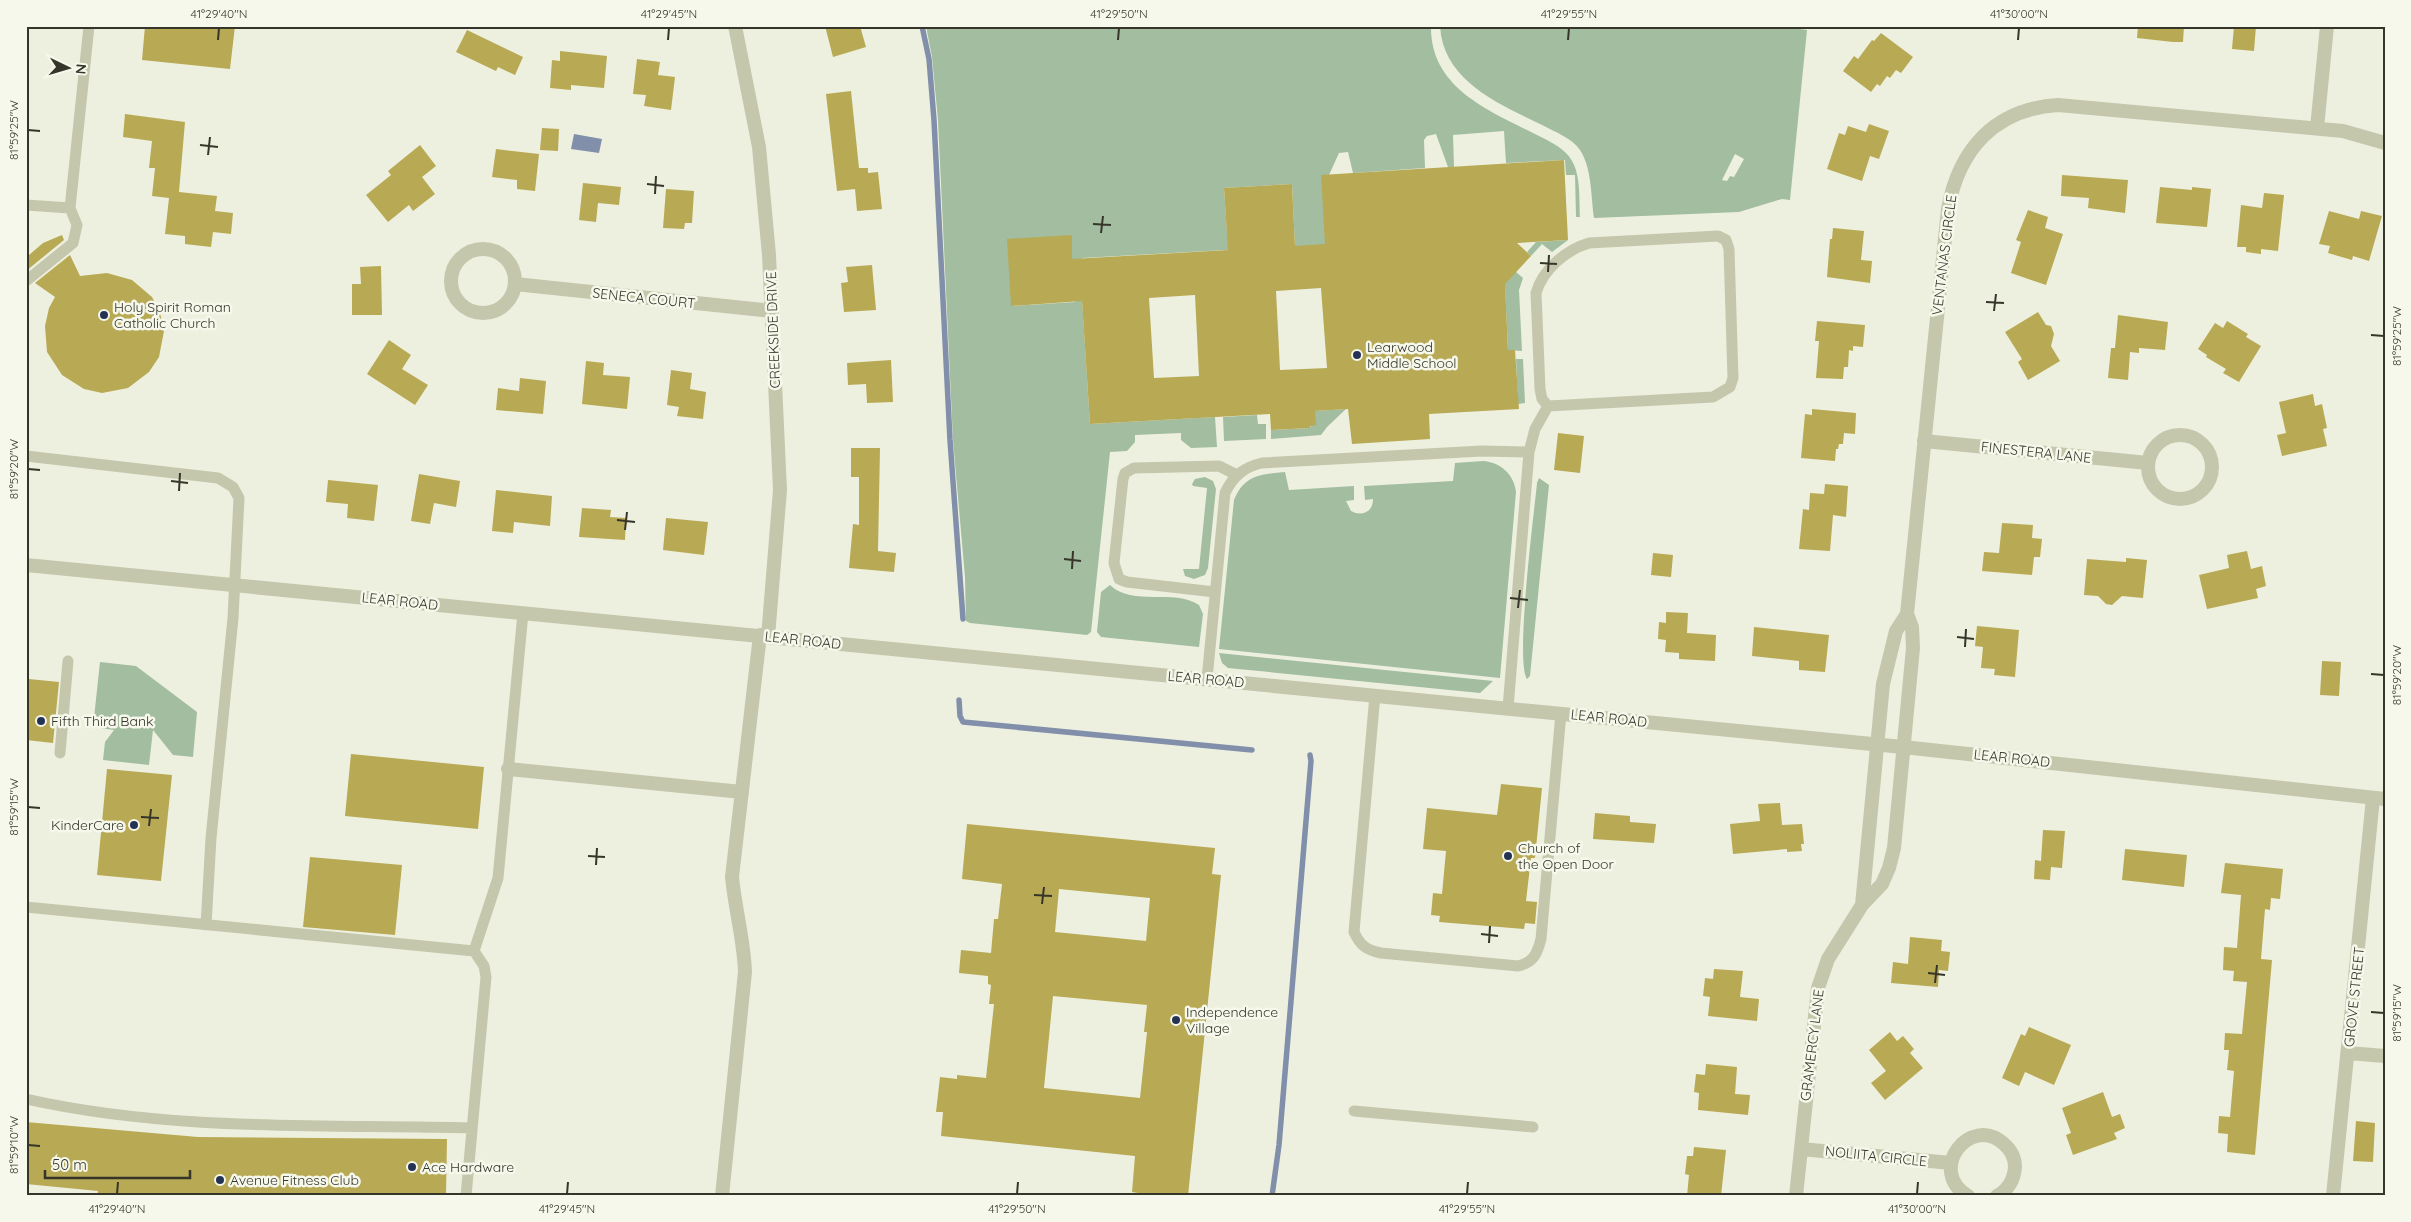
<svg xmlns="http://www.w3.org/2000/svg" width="2411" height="1222" viewBox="0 0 2411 1222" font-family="Quicksand,sans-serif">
<rect width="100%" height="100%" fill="#eef0df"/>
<!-- green -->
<path fill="#a2bda0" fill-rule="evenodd" d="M 926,26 L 1431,26 C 1430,90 1493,112 1539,136 C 1551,142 1566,149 1572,161 C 1581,176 1579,200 1580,217 L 1576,217 L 1575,175 L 1566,175 L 1565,160 L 1506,163 L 1504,131 L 1453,135 L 1454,167 L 1448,167 L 1436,134 L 1427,136 L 1424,140 L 1425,168 L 1353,173 L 1348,152 L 1339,153 L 1329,175 L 1326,251 L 1295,246 L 1292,184 L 1224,188 L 1227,232 L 1243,249 L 1082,258 L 1081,261 L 1072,261 L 1071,235 L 1012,306 L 1075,302 L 1075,299 L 1082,299 L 1090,424 L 1215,417 L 1217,447 L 1191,448 L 1181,440 L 1181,433 L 1135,435 L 1135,442 L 1127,451 L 1110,452 L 1091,632 L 1087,635 L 970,623 L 966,621 L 965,577 L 953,440 L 938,120 L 932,57 Z
M 1440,26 L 1808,26 L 1807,29 L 1793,28 L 1807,30 L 1790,200 L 1782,199 L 1739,212 L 1594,218 C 1591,197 1592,168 1580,150 C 1572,138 1555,132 1542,125 C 1499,104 1443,81 1440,26 ZM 1735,154 L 1744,159 L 1734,177 L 1730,176 L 1727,181 L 1722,180 Z
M 1568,240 L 1552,252 L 1542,244 L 1531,256 L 1527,252 L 1536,242 Z
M 1504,265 L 1508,265 L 1523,278 L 1519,290 L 1522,351 L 1508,350 Z
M 1516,359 L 1523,359 L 1525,403 L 1518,404 Z
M 1346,409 L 1327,427 L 1321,435 L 1271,439 L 1271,430 L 1310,428 L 1315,411 Z
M 1257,415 L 1258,424 L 1266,424 L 1266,439 L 1224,441 L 1223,417 Z
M 1483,461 C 1500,462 1514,474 1516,492 L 1500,678 L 1219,649 L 1234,500 C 1244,475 1261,474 1285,472 L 1289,490 L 1354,486 L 1354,500 L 1346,501 L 1351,511 C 1362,517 1373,512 1373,499 L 1365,500 L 1364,486 L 1453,481 L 1455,463 Z
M 1205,477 L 1213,481 L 1216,489 L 1208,568 L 1205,575 L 1194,579 L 1185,576 L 1183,569 L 1199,569 L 1207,488 L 1193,486 L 1192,484 L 1195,479 Z
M 1539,478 L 1549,485 L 1530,676 L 1527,679 C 1515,661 1534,514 1537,483 Z
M 1110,585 C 1133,607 1174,588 1199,605 L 1203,614 L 1199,647 L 1101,637 L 1097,632 L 1101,592 Z
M 1219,653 L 1493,681 L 1480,693 L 1228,668 L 1222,663 Z
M 100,662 L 136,666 L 197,712 L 193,757 L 173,755 L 153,730 L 149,765 L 103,760 L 105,742 L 114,730 L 93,727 Z"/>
<!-- water -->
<path fill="#818faa" d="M 574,134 L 602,139 L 599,153 L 571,149 Z"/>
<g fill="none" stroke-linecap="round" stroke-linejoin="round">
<!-- stream -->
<path stroke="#818faa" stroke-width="5.5" d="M 922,26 L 929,59 L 934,120 L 950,440 L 963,619
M 959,700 L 960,716 L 963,722 L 1252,750
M 1272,1196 L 1279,1145 L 1311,761 L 1310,755"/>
</g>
<!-- building -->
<path fill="#b8a954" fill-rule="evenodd" d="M 145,26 L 235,26 L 230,69 L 142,60 Z
M 825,26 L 860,26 L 866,47 L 833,57 Z
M 2138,26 L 2184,26 L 2183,42 L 2173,42 L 2137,38 Z
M 2234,26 L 2256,26 L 2254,51 L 2232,49 Z
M 467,30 L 523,57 L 515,75 L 498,67 L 496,71 L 456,52 Z
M 1881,33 L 1913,57 L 1901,73 L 1896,70 L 1890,78 L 1887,76 L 1880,86 L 1877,84 L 1871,92 L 1843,71 L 1854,56 L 1858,59 L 1872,40 L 1874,41 Z
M 560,51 L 607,56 L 604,88 L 571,85 L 571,90 L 550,88 L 552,60 L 560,61 Z
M 637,59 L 660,62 L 658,75 L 675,77 L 671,110 L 644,106 L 646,95 L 633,94 Z
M 851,91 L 859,168 L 868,168 L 868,173 L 878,172 L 882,209 L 857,211 L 855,189 L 837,191 L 826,94 Z
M 125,114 L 185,122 L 179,192 L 217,196 L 215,211 L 233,213 L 231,234 L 213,232 L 211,247 L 185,244 L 185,236 L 165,234 L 169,198 L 152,196 L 155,168 L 149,168 L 152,141 L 123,137 Z
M 1869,124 L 1889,131 L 1879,159 L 1870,156 L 1862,181 L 1827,169 L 1839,133 L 1845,135 L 1848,126 L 1866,132 Z
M 542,128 L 559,129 L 558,151 L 540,150 Z
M 420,145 L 436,166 L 422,177 L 435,194 L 413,211 L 409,205 L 388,222 L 366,195 L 391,175 L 388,171 Z
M 496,149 L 539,154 L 535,191 L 517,189 L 517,180 L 492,177 Z
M 1564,160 L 1568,240 L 1517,243 L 1531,256 L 1505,284 L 1508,350 L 1515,350 L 1519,409 L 1429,414 L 1430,439 L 1352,444 L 1348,409 L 1315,411 L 1316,425 L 1310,426 L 1310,428 L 1271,430 L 1270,414 L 1090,424 L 1082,301 L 1011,306 L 1007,239 L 1072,235 L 1072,259 L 1228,250 L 1224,188 L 1292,184 L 1295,246 L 1325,244 L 1321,175 ZM 1321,288 L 1327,368 L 1280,370 L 1276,291 ZM 1195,295 L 1199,376 L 1154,378 L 1149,298 Z
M 2062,175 L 2128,180 L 2125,213 L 2088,208 L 2089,198 L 2061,196 Z
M 583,183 L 621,187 L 619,205 L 598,203 L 596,222 L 579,220 Z
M 2160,187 L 2192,190 L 2192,187 L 2211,189 L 2207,227 L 2156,223 Z
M 666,189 L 694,191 L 692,223 L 685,223 L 684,229 L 663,228 Z
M 2264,193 L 2284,195 L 2278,251 L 2261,249 L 2261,254 L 2246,252 L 2246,247 L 2237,247 L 2241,205 L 2262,208 Z
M 2028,210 L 2048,217 L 2045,228 L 2063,234 L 2046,285 L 2011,273 L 2021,242 L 2016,240 Z
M 2329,211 L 2359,219 L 2361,211 L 2382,216 L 2369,261 L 2353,256 L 2352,260 L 2328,253 L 2330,246 L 2319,244 Z
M 1833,228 L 1864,231 L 1861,260 L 1872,261 L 1870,283 L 1827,277 L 1830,239 L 1832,239 Z
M 62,235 L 64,240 L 26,271 L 26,260 L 29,255 L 43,243 Z
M 70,255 L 80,276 L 107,273 L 132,280 L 152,297 L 160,313 L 164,331 L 159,357 L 149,372 L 128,388 L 102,393 L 84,389 L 62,375 L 47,352 L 45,326 L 49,308 L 55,297 L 35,283 Z
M 872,265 L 876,310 L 844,312 L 841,283 L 848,282 L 846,267 Z
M 381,266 L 382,315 L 352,315 L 352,284 L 361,284 L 360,267 Z
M 2038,312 L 2046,325 L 2051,326 L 2054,334 L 2051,346 L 2060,361 L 2028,380 L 2018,362 L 2022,359 L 2005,332 Z
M 2118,315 L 2168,322 L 2165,350 L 2139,348 L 2139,353 L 2130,352 L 2128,380 L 2108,378 L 2111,348 L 2115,348 Z
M 1817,321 L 1865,325 L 1863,347 L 1853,346 L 1853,351 L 1849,350 L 1848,367 L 1844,367 L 1843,379 L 1816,378 L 1819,341 L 1815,341 Z
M 2227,321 L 2248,334 L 2246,337 L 2261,346 L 2239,382 L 2223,373 L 2226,369 L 2206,357 L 2207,355 L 2198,349 L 2215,323 L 2223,328 Z
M 389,340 L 411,355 L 402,369 L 428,385 L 415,405 L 367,374 Z
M 891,360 L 893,402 L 867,403 L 866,384 L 848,385 L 847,363 Z
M 586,361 L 604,363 L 603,375 L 630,377 L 627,409 L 582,404 Z
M 671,370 L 692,373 L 690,389 L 706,392 L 703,419 L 677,416 L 679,407 L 667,405 Z
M 520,378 L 546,381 L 543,414 L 496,410 L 498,388 L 519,391 Z
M 2313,394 L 2315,406 L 2322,404 L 2327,428 L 2323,429 L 2327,446 L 2282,456 L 2277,435 L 2286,433 L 2279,402 Z
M 1812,409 L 1856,413 L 1855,434 L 1844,433 L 1843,444 L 1839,444 L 1838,449 L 1836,449 L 1835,461 L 1801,458 L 1805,414 L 1812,415 Z
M 1558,433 L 1584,436 L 1580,473 L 1554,470 Z
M 851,448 L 880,448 L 878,551 L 896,553 L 894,572 L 849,568 L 853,524 L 859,525 L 859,477 L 851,477 Z
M 419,474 L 460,481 L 456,507 L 434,503 L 430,524 L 411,521 Z
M 328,480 L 378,485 L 374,521 L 347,518 L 348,504 L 326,502 Z
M 1825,484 L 1848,486 L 1846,517 L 1833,515 L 1830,551 L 1799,549 L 1803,509 L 1809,510 L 1810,493 L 1824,494 Z
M 496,490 L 552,496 L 550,526 L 514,522 L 513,533 L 492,531 Z
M 582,508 L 611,510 L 610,517 L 626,518 L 625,540 L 579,537 Z
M 666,518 L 708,522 L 704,555 L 663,550 Z
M 2002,523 L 2033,525 L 2032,538 L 2042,539 L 2040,557 L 2034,557 L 2032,575 L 1982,571 L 1984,552 L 1999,553 Z
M 2247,551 L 2251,569 L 2262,566 L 2266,586 L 2256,589 L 2258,598 L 2207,609 L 2199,575 L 2229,568 L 2227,555 Z
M 1653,553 L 1673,555 L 1671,577 L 1651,575 Z
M 2126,558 L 2147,560 L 2143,598 L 2122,596 L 2112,605 L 2106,604 L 2098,596 L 2084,595 L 2087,559 L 2126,562 Z
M 1666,612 L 1688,613 L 1687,633 L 1716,635 L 1715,661 L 1679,659 L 1679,653 L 1665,652 L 1666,640 L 1658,639 L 1659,622 L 1666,623 Z
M 1977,626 L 2019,630 L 2015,677 L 1994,675 L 1995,669 L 1981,668 L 1983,647 L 1975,646 Z
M 1754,627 L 1829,635 L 1825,672 L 1799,670 L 1799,661 L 1752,656 Z
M 2322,661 L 2341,662 L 2339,696 L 2320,695 Z
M 29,679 L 59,682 L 53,743 L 26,740 Z
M 351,754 L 484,767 L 478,829 L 345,816 Z
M 107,769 L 172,775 L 161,881 L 97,875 Z
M 1501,784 L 1542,788 L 1535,858 L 1531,858 L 1526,901 L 1537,902 L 1535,924 L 1525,923 L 1524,929 L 1439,922 L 1440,916 L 1431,915 L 1433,893 L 1442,894 L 1446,851 L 1423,849 L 1427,808 L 1497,815 Z
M 1780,803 L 1782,825 L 1802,824 L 1804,844 L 1801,844 L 1802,851 L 1787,852 L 1787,849 L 1733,854 L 1730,824 L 1760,821 L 1758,804 Z
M 1595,813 L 1630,816 L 1630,822 L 1656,824 L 1654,843 L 1593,839 Z
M 967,824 L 1215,848 L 1212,874 L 1221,875 L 1188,1196 L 1156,1196 L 1132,1192 L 1135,1156 L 941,1136 L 943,1112 L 936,1112 L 940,1077 L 957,1079 L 957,1075 L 986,1078 L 994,1004 L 989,1004 L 991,985 L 988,984 L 988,976 L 959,973 L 961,950 L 991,953 L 994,919 L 998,919 L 1002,884 L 962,879 ZM 1059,889 L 1150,898 L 1146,941 L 1055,932 ZM 1053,996 L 1147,1005 L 1144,1032 L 1147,1032 L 1140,1098 L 1044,1088 Z
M 2043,830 L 2065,831 L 2062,868 L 2051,867 L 2050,880 L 2034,879 L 2035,860 L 2041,861 Z
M 2125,849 L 2187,855 L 2184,887 L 2122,880 Z
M 310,857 L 402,865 L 395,935 L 303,927 Z
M 2225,863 L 2283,869 L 2280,899 L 2271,898 L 2270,910 L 2265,909 L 2261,959 L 2272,960 L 2255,1155 L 2227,1152 L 2228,1134 L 2218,1133 L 2219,1116 L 2230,1117 L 2234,1071 L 2227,1070 L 2229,1050 L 2224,1050 L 2225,1033 L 2242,1034 L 2247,982 L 2233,981 L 2234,971 L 2223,970 L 2224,947 L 2237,948 L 2241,895 L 2221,893 Z
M 1910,937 L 1942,940 L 1941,951 L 1950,952 L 1948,971 L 1939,970 L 1938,987 L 1891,983 L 1893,962 L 1908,964 Z
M 1714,969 L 1743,971 L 1740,997 L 1759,999 L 1757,1021 L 1708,1016 L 1710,997 L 1703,996 L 1705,978 L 1713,979 Z
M 2029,1027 L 2071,1045 L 2054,1085 L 2025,1072 L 2019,1086 L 2002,1078 L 2021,1034 L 2025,1036 Z
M 1890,1032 L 1897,1041 L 1903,1036 L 1914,1049 L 1910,1053 L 1923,1068 L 1885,1100 L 1871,1083 L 1886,1071 L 1869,1050 Z
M 1706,1064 L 1737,1067 L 1735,1094 L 1750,1095 L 1748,1115 L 1698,1110 L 1699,1093 L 1694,1092 L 1696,1074 L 1705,1075 Z
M 2103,1092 L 2112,1117 L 2120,1114 L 2125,1128 L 2114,1133 L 2117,1139 L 2073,1155 L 2066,1135 L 2071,1133 L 2062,1108 Z
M 2356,1121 L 2375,1123 L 2373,1162 L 2353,1161 Z
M 26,1122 L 198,1137 L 447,1139 L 446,1196 L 97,1196 L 98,1191 L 26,1184 Z
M 1694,1147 L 1726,1150 L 1721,1196 L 1687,1196 L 1689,1175 L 1685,1174 L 1687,1156 L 1693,1156 Z"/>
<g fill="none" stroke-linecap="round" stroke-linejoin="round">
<!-- service -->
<path stroke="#c5c7ac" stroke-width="11" d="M 26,205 L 70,208
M 1718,236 L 1726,240 L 1729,249 L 1733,378 L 1730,387 L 1713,397 L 1548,406 L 1542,399 L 1540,389 L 1536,293 C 1543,269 1566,250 1589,243 Z
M 26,281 L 73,243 L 77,225 L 70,208 L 89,26
M 26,456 L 218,478 L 233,487 L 239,498 L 233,618 L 211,838 L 206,925
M 1215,592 L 1127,582 L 1119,579 L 1114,563 L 1123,479 L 1125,473 L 1134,468 L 1219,466 L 1237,475
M 1207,679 L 1225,493 C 1233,476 1244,467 1262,463 L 1482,451 L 1529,452
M 1375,695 L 1354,932 C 1360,945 1366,950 1381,953 L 1518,966 C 1534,962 1537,954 1541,939 L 1561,713
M 1508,708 L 1529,452 L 1535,429 L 1548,406
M 60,753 L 68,661
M 26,907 L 474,951 L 484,966 L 486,977 L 466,1196
M 474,951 L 498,878 L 523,613
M 26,1099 C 173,1132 323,1124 472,1128
M 1354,1111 L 1533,1127"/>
<!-- minor -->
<path stroke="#c5c7ac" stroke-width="14" d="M 735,26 L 759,147 L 769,255 L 780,490 L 768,637
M 2317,128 L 2327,26
M451 281a32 32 0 1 1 64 0a32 32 0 1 1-64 0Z
M 515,284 L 772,311
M2148 467a32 32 0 1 1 64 0a32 32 0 1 1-64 0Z
M 1924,441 L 2148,463
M 508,769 L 742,792
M 1862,905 L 1883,684 L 1896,631 L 1907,614
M 2348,1053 L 2385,1056
M 1801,1149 L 1951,1163
M 722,1196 L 745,972 C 744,940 735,909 732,877 L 760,635
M 1796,1196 L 1818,988 L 1828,959 L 1862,905 L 1882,884 L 1889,868 L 1894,848 L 1913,648 L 1912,627 L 1907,614 L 1948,209 C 1959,149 1995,109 2058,105 L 2343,131 L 2385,143
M 1968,1196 C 1926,1171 1970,1113 2004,1144 C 2011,1150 2015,1158 2015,1167 C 2014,1180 2008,1190 1997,1196
M 2333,1196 L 2373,798"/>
<!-- tertiary -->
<path stroke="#c5c7ac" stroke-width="14" d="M 26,565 L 1903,747 L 2385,799"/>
</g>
<!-- ticks -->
<path fill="none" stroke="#36352a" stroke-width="2" d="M 218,40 L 219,28M 668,40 L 669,28M 1118,40 L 1119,28M 1568,40 L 1569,28M 2018,40 L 2019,28M 28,130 L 40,131M 200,145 L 218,147M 208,155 L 210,137M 647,184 L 664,186M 655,194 L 656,176M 1093,224 L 1111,225M 1101,233 L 1103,216M 1540,263 L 1557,264M 1548,272 L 1549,255M 1986,302 L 2004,303M 1994,311 L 1996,294M 2371,335 L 2384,336M 28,469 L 40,470M 171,481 L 188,483M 179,491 L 180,473M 617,520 L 635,522M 625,530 L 627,512M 1064,559 L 1081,561M 1072,569 L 1073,551M 1510,598 L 1528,600M 1518,608 L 1520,590M 1957,637 L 1974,639M 1965,647 L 1966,629M 2371,674 L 2384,675M 28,807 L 40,808M 141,817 L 159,818M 149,826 L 151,809M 588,856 L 605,857M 596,865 L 597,848M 1034,895 L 1052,896M 1042,904 L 1044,887M 1481,934 L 1498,936M 1489,943 L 1490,926M 1928,973 L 1945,975M 1935,983 L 1937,965M 2371,1012 L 2384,1013M 28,1145 L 40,1146M 117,1194 L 118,1182M 567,1194 L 568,1182M 1017,1194 L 1018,1182M 1467,1194 L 1468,1182M 1917,1194 L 1918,1182"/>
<!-- markers -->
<g fill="#243353" stroke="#f6f8eb" stroke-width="2">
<circle cx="104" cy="315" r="5"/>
<circle cx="1357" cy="355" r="5"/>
<circle cx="41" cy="721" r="5"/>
<circle cx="134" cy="825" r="5"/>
<circle cx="1508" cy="856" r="5"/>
<circle cx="1176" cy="1020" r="5"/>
<circle cx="412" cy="1167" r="5"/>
<circle cx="220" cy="1180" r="5"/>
</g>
<g text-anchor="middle" stroke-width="5" stroke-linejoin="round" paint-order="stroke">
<!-- street labels -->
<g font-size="14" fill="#36352a" stroke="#f6f8eb">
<text transform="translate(1944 255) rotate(-83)" y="5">VENTANAS CIRCLE</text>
<text transform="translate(644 298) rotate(6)" y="5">SENECA COURT</text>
<text transform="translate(773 330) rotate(-92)" y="5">CREEKSIDE DRIVE</text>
<text transform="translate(2036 452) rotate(6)" y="5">FINESTERA LANE</text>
<text transform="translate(400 601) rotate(6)" y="5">LEAR ROAD</text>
<text transform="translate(803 640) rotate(6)" y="5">LEAR ROAD</text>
<text transform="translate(1206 679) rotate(5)" y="5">LEAR ROAD</text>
<text transform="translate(1609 718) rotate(6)" y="5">LEAR ROAD</text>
<text transform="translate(2012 758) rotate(6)" y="5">LEAR ROAD</text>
<text transform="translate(2354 997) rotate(-84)" y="5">GROVE STREET</text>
<text transform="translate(1812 1045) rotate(-83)" y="5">GRAMERCY LANE</text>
<text transform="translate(1876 1156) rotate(6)" y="5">NOLIITA CIRCLE</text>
</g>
<!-- poi labels -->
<g font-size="14" fill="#36352a" stroke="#f6f8eb" text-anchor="start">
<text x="114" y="312">Holy Spirit Roman<tspan x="114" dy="16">Catholic Church</tspan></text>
<text x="1367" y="352">Learwood<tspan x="1367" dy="16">Middle School</tspan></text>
<text x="51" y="726">Fifth Third Bank</text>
<text x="124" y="830" text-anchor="end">KinderCare</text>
<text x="1518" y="853">Church of<tspan x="1518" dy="16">the Open Door</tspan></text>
<text x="1186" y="1017">Independence<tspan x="1186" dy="16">Village</tspan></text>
<text x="422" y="1172">Ace Hardware</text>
<text x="230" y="1185">Avenue Fitness Club</text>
</g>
</g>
<!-- border -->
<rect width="2411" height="1222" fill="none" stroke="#f6f8eb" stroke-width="55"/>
<!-- north arrow -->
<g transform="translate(68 68) rotate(95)" stroke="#f6f8eb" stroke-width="4" paint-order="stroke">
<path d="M0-4L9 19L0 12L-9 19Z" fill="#36352a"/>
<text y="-8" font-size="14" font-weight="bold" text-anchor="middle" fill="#36352a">N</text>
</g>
<!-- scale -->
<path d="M45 1170v8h145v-8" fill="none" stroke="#36352a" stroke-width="2.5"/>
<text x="52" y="1170" font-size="15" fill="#36352a" stroke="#f6f8eb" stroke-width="4" paint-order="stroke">50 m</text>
<rect x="28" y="28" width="2356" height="1166" fill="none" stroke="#36352a" stroke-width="2"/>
<g font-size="12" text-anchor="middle" fill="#36352a">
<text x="219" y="18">41°29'40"N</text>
<text x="669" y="18">41°29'45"N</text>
<text x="1119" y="18">41°29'50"N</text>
<text x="1569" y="18">41°29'55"N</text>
<text x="2019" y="18">41°30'00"N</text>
<text transform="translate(14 130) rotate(-90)" y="4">81°59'25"W</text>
<text transform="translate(2397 336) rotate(-90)" y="4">81°59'25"W</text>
<text transform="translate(14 469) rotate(-90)" y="4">81°59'20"W</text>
<text transform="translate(2397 675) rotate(-90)" y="4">81°59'20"W</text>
<text transform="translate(14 807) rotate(-90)" y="4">81°59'15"W</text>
<text transform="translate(2397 1013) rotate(-90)" y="4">81°59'15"W</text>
<text transform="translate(14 1145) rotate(-90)" y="4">81°59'10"W</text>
<text x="117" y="1213">41°29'40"N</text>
<text x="567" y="1213">41°29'45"N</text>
<text x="1017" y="1213">41°29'50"N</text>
<text x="1467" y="1213">41°29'55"N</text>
<text x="1917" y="1213">41°30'00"N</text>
</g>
</svg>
